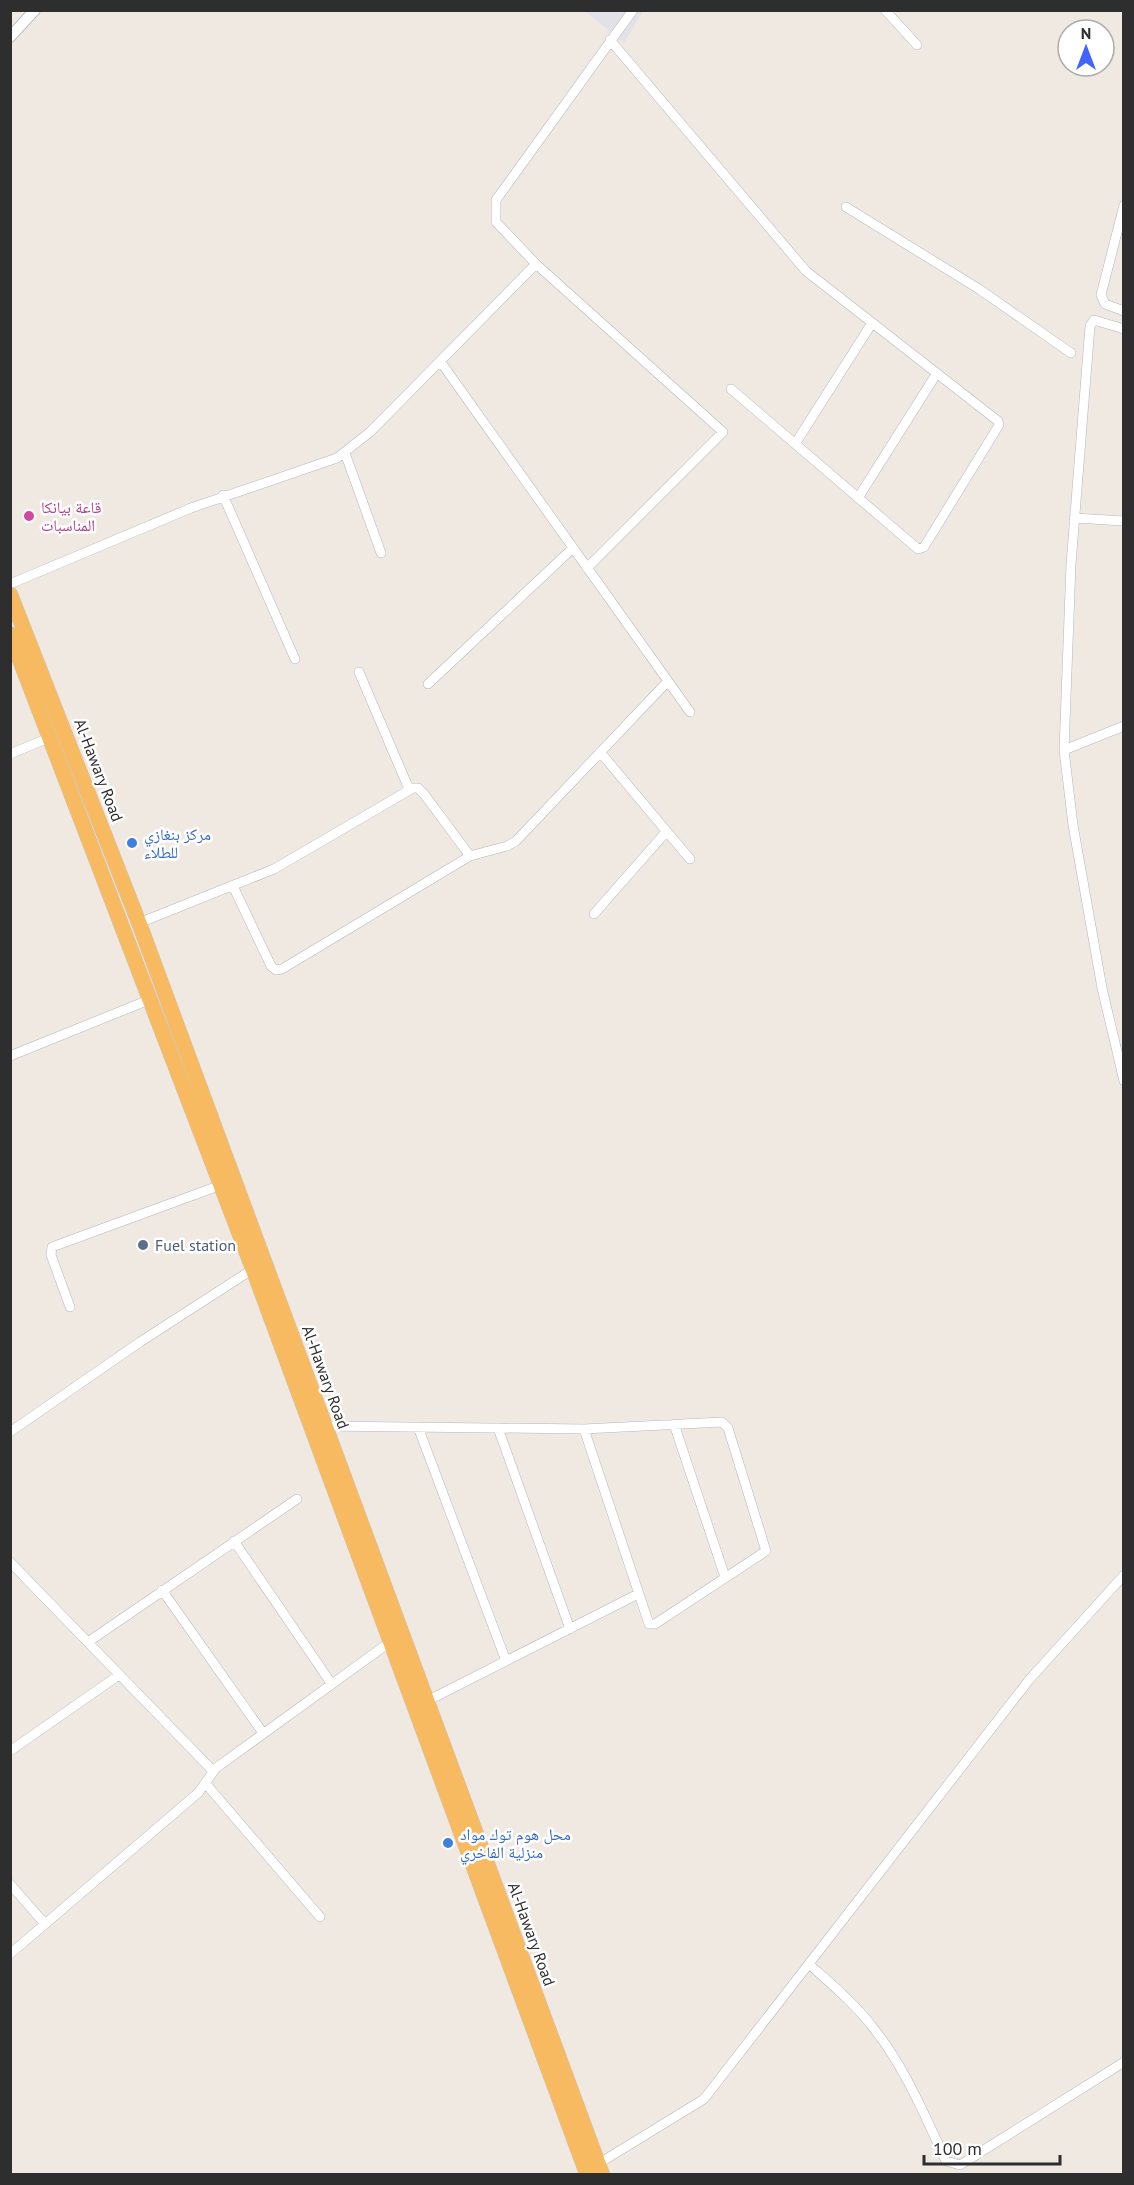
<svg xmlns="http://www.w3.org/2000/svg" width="1134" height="2185" viewBox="0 0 1134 2185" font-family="'PT Sans','Noto Naskh Arabic',sans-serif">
<rect width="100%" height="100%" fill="#efe9e1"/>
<!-- industrial -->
<path fill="#e3e1e8" d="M 585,11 L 643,11 L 624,43 Z"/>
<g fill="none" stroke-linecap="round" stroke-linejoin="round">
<defs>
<path id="minor" d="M 885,10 L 917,45
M 610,40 L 806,271 L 998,421 L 999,425 L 924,547 L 918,549 L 731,389
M 1124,205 L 1101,295 L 1105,304 L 1124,311
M 846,207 L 979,289 L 1071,353
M 1124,329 L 1094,320 L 1090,326 L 1071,564 L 1064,750 L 1073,825 L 1102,988 L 1124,1081
M 440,361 L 690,712
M 795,444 L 872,323
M 345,453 L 381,553
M 223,495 L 295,659
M 858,498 L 937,373
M 1074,518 L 1124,521
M 587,568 L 723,432 L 536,264 L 496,222 L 496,200 L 633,10
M 10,584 L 191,508 L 337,458 L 370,432 L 536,264
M 359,672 L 409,789
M 428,684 L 573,548
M 1064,750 L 1124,726
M 600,752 L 690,859
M 10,754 L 51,737
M 233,886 L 271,966 L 276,970 L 282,969 L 470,856
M 594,914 L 666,832
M 139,923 L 274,869 L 413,788 L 418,788 L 424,794 L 470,856 L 507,846 L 516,841 L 668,681
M 10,1056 L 151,999
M 70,1307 L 51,1255 L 52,1247 L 221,1185
M 674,1424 L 725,1577
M 325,1426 L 584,1429 L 722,1422 L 728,1428 L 766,1551 L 655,1624 L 649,1624 L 584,1429
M 418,1427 L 506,1661
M 498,1428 L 570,1629
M 10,1432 L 140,1342 L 253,1269
M 234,1541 L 331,1683
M 10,1562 L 213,1771
M 162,1590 L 263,1733
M 88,1642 L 297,1499
M 427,1701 L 638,1594
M 10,1751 L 119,1675
M 206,1784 L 320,1917
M 10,1884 L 45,1924
M 10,1954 L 198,1793 L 216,1768 L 390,1642
M 809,1964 C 830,1983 853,2002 871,2025 C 904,2065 924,2114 946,2161 L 960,2165 L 1124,2062
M 598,2164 L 704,2099 L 1029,1680 L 1124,1575"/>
<path id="tertiary" d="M 10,37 L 35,10"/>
<path id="trunk" d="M 10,594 L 139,923 L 602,2174
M 10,634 L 253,1269 L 587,2174"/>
</defs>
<!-- minor casing -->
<use href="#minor" stroke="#b4b7c1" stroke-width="10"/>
<!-- tertiary casing -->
<use href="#tertiary" stroke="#b4b7c1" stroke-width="12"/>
<!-- trunk casing -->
<use href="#trunk" stroke="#c9c9c9" stroke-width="16"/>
<!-- minor -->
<use href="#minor" stroke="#fff" stroke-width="9"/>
<!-- tertiary -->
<use href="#tertiary" stroke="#fff" stroke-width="10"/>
<!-- trunk -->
<use href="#trunk" stroke="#f8ba60" stroke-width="15"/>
</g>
<!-- markers -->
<circle fill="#d1479c" stroke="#fff" stroke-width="2" cx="29" cy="516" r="6"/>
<g fill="#3f7fe0" stroke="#fff" stroke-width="2">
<circle cx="132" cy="843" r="6"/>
<circle cx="448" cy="1843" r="6"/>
</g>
<circle fill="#5c6f8a" stroke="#fff" stroke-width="2" cx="143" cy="1245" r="6"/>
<g text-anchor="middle" stroke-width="5" stroke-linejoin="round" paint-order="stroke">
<!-- hotel labels -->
<g font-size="16" fill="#b23c85" stroke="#fff" text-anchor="start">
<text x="41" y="513">قاعة بيانكا<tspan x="41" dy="18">المناسبات</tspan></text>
</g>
<!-- street labels -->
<g font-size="16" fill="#2e2e2e" stroke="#fff">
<text transform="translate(99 770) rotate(69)" y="6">Al-Hawary Road</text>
<text transform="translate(326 1377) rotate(70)" y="6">Al-Hawary Road</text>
<text transform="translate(532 1934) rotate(70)" y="6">Al-Hawary Road</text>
</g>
<!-- shop labels -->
<g font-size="16" fill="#366cbe" stroke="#fff" text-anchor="start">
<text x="144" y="840">مركز بنغازي<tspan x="144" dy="18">للطلاء</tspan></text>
<text x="460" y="1840">محل هوم توك مواد<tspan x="460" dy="18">منزلية الفاخري</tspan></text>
</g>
<!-- service labels -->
<g font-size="16" fill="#4e5e75" stroke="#fff" text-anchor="start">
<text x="155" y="1251">Fuel station</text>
</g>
</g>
<!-- border -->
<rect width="1134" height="2185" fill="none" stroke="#2e2e2e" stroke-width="24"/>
<!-- north arrow -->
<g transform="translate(1086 48)"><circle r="28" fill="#ffffff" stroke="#ababab" stroke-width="1.5"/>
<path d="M0-4.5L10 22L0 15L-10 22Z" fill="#4264fb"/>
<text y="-9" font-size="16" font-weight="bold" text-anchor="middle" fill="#2e2e2e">N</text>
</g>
<!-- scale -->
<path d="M924 2155v9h136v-9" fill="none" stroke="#2e2e2e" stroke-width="3"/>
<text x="933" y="2155" font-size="18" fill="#2e2e2e" stroke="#ffffff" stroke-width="4.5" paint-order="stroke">100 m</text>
</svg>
